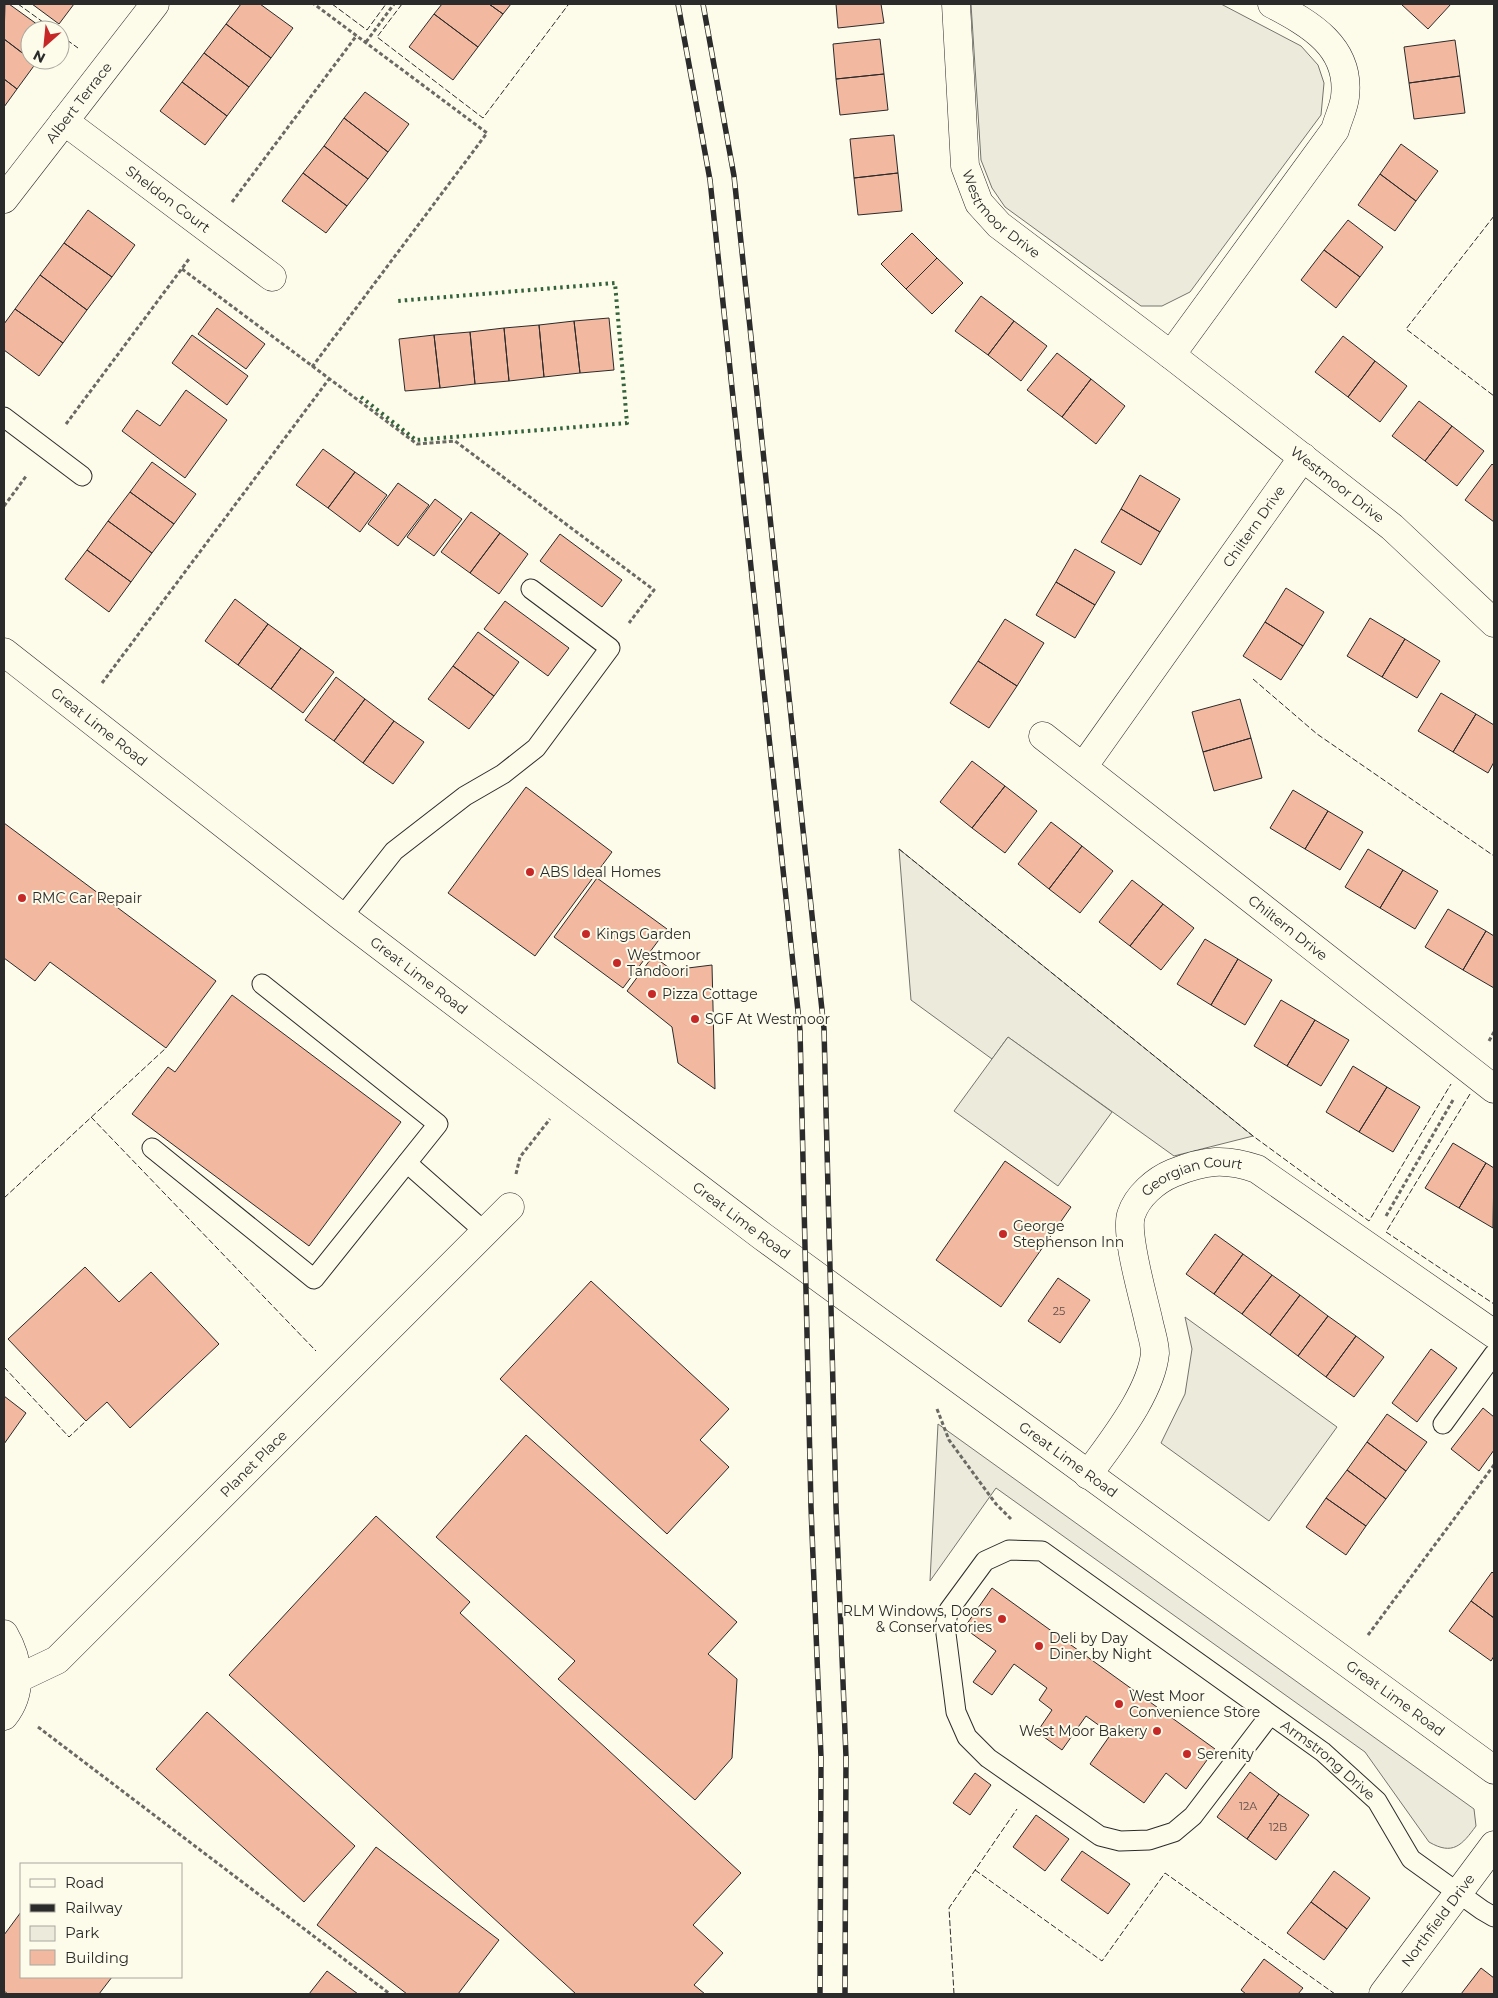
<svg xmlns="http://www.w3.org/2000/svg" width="1498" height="1998" viewBox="0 0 1498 1998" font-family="Montserrat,sans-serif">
<rect width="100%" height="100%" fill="#fdfbea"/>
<!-- green -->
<path fill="#ecebdb" stroke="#74746e" d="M 971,4 L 1221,4 L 1301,46 L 1318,65 L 1324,83 L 1321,115 L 1190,292 L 1162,306 L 1141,306 L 1005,207 L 992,188 L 981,160 Z
M 899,849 L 1253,1136 L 1174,1156 L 1008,1037 L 992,1059 L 911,1000 Z
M 1185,1317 L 1337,1427 L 1269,1521 L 1161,1443 L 1185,1394 L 1192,1349 Z
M 938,1424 L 1474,1809 L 1476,1826 C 1462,1845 1453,1856 1429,1842 L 1365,1752 L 996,1488 L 930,1581 Z"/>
<!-- parking -->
<path fill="#eceadb" stroke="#74746e" d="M 1008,1037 L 1112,1112 L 1058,1186 L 954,1111 Z"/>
<!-- building -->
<path fill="#f2b8a0" stroke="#2b2b2b" d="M 5,4 L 9,4 L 45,30 L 30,30 L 30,59 L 4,39 Z
M 32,4 L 74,4 L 59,24 Z
M 241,4 L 260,4 L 293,28 L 271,58 L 226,24 Z
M 442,4 L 489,4 L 503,14 L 478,47 L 434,14 Z
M 489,4 L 511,4 L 503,14 Z
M 836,4 L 881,4 L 884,23 L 838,28 Z
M 1401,4 L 1451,4 L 1428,29 Z
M 434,14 L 478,47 L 453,80 L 409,47 Z
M 226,24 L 271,58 L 249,87 L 204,53 Z
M 4,39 L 36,63 L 17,89 L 4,79 Z
M 880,39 L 884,74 L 836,79 L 833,44 Z
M 1455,40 L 1460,76 L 1409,83 L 1404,47 Z
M 204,53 L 249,87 L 227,116 L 182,82 Z
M 884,74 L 888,110 L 840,115 L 836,79 Z
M 1460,76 L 1465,113 L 1414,119 L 1409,83 Z
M 4,79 L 17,89 L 4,107 Z
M 182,82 L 227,116 L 205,145 L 160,111 Z
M 365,92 L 409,124 L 388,152 L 344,118 Z
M 344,118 L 388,152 L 368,179 L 324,146 Z
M 894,135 L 898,173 L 854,178 L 850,139 Z
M 1401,144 L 1438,171 L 1416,201 L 1380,174 Z
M 324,146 L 368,179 L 347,206 L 303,173 Z
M 303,173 L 347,206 L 326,233 L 282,201 Z
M 898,173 L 902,211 L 858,215 L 854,178 Z
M 1380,174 L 1416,201 L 1395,231 L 1358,205 Z
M 88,210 L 135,245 L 112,277 L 64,243 Z
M 1348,220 L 1383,247 L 1360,277 L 1324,250 Z
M 912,233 L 937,258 L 906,289 L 881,264 Z
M 64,243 L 112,277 L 87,310 L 40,275 Z
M 1324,250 L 1360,277 L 1336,308 L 1301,280 Z
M 937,258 L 963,283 L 932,314 L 906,289 Z
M 40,275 L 87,310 L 63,343 L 15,309 Z
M 981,296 L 1014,321 L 988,355 L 955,331 Z
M 217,308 L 265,344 L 246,369 L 198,334 Z
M 15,309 L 63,343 L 39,376 L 4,350 L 4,324 Z
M 609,318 L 614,370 L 580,373 L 574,321 Z
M 574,321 L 580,373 L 544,377 L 539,325 Z
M 1014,321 L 1047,346 L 1021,381 L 988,355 Z
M 539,325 L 544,377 L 509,381 L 504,328 Z
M 504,328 L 509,381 L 475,384 L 470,332 Z
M 470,332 L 475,384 L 440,388 L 434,335 Z
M 192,335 L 248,376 L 227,405 L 172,363 Z
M 434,335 L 440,388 L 405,391 L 399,339 Z
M 1343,336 L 1375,361 L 1348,397 L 1315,372 Z
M 1057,353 L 1091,379 L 1062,417 L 1027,390 Z
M 1375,361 L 1407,386 L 1380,422 L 1348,397 Z
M 1091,379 L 1125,406 L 1096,444 L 1062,417 Z
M 186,390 L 227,420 L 185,478 L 122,431 L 137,410 L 160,426 Z
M 1419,401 L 1452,426 L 1425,461 L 1392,436 Z
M 1452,426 L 1484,451 L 1457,486 L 1425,461 Z
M 323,449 L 355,472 L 328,508 L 296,485 Z
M 152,462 L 196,494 L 174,524 L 130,492 Z
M 1492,464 L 1494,466 L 1494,522 L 1465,500 Z
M 355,472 L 387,495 L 360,532 L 328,508 Z
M 1140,475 L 1180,499 L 1160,532 L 1121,509 Z
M 398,483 L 429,505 L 398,546 L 368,524 Z
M 130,492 L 174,524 L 152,553 L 108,521 Z
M 435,499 L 462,519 L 434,556 L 407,537 Z
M 1121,509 L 1160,532 L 1141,565 L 1101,542 Z
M 471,512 L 500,533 L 470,573 L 441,552 Z
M 108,521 L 152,553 L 131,582 L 87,550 Z
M 500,533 L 528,554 L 499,594 L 470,573 Z
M 560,534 L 622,580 L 602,607 L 540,561 Z
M 1075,549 L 1115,572 L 1095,605 L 1056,582 Z
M 87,550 L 131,582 L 109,612 L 65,579 Z
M 1056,582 L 1095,605 L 1075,638 L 1036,615 Z
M 1286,588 L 1324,612 L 1303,646 L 1265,622 Z
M 235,599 L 268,624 L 238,665 L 205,641 Z
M 505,601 L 569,648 L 548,676 L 484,629 Z
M 1370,618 L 1405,639 L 1382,677 L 1347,656 Z
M 1005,619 L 1044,643 L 1017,686 L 978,661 Z
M 1265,622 L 1303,646 L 1281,680 L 1243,656 Z
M 268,624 L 301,648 L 271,689 L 238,665 Z
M 478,632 L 519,662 L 494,696 L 453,666 Z
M 1405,639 L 1440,661 L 1417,698 L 1382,677 Z
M 301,648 L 334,672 L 303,713 L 271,689 Z
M 978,661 L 1017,686 L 989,728 L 950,703 Z
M 453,666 L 494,696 L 469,729 L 428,699 Z
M 336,677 L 365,699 L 334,741 L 305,720 Z
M 1441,693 L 1476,714 L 1453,752 L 1418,731 Z
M 365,699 L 394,721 L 363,763 L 334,741 Z
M 1240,699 L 1251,738 L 1203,752 L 1192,712 Z
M 1476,714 L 1494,725 L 1494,762 L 1488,773 L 1453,752 Z
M 394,721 L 424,742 L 393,784 L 363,763 Z
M 1251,738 L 1262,778 L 1214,791 L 1203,752 Z
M 972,761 L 1005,786 L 972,828 L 940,802 Z
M 1005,786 L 1037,811 L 1005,853 L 972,828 Z
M 526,787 L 612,852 L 535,956 L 448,893 Z
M 1293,790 L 1328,811 L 1305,849 L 1270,828 Z
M 1328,811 L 1363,832 L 1340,870 L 1305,849 Z
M 1051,822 L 1082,846 L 1049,889 L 1018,864 Z
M 4,823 L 216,981 L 166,1048 L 50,962 L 35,981 L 4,958 Z
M 1082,846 L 1113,871 L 1080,913 L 1049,889 Z
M 1368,849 L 1403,870 L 1380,908 L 1345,887 Z
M 1403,870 L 1438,891 L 1415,929 L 1380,908 Z
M 597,878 L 667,929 L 623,988 L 554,937 Z
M 1132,880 L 1163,904 L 1130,946 L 1099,922 Z
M 1163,904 L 1194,928 L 1161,970 L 1130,946 Z
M 1448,909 L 1486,931 L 1463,970 L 1425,947 Z
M 1486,931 L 1494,936 L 1494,988 L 1463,970 Z
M 1205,939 L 1238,959 L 1211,1005 L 1177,984 Z
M 653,956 L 672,970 L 712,965 L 715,1089 L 678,1063 L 672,1027 L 627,991 Z
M 1238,959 L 1272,980 L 1245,1025 L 1211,1005 Z
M 232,995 L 401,1122 L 309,1246 L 132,1114 L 168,1067 L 175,1072 Z
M 1281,1000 L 1315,1020 L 1287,1066 L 1254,1046 Z
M 1315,1020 L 1349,1040 L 1321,1086 L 1287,1066 Z
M 1353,1066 L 1387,1087 L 1359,1132 L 1326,1112 Z
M 1387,1087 L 1420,1107 L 1393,1152 L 1359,1132 Z
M 1453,1143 L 1486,1163 L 1459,1208 L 1425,1188 Z
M 1005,1161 L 1071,1207 L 1001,1307 L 936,1260 Z
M 1486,1163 L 1494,1168 L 1493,1228 L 1459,1208 Z
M 1215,1234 L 1243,1254 L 1214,1294 L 1186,1274 Z
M 1243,1254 L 1272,1275 L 1242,1314 L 1214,1294 Z
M 85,1267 L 119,1302 L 151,1272 L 219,1344 L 130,1428 L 107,1402 L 86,1421 L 8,1339 Z
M 1272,1275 L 1300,1295 L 1270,1335 L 1242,1314 Z
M 1058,1278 L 1090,1300 L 1060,1343 L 1028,1321 Z
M 591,1281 L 729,1409 L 700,1440 L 729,1467 L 667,1534 L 500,1379 Z
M 1300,1295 L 1328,1316 L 1298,1356 L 1270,1335 Z
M 1328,1316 L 1356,1336 L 1326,1377 L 1298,1356 Z
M 1356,1336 L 1384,1357 L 1354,1397 L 1326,1377 Z
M 1431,1349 L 1457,1368 L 1417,1422 L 1392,1403 Z
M 4,1396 L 26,1413 L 4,1444 Z
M 1483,1408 L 1494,1417 L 1494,1450 L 1479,1471 L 1451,1449 Z
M 1387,1414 L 1427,1442 L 1406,1471 L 1367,1442 Z
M 526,1435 L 737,1622 L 708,1654 L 737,1679 L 732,1758 L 695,1800 L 558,1679 L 575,1661 L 436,1537 Z
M 1367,1442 L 1406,1471 L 1386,1499 L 1347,1470 Z
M 1347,1470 L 1386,1499 L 1366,1526 L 1326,1498 Z
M 1326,1498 L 1366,1526 L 1346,1555 L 1306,1527 Z
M 376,1516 L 470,1602 L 460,1613 L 741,1873 L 693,1925 L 723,1953 L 694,1985 L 705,1994 L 576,1994 L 229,1675 Z
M 1492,1572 L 1494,1574 L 1494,1618 L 1471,1601 Z
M 992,1588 L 1215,1749 L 1186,1789 L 1166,1773 L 1144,1803 L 1090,1764 L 1111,1734 L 1086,1716 L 1062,1750 L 1044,1737 L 1037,1732 L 1052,1710 L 1039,1700 L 1047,1688 L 1014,1664 L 992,1695 L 973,1682 L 996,1651 L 964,1628 Z
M 1471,1601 L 1494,1618 L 1494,1656 L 1491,1661 L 1449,1631 Z
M 207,1712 L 355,1846 L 304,1902 L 156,1769 Z
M 1250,1772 L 1279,1794 L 1247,1839 L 1217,1817 Z
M 975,1773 L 991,1785 L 970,1815 L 953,1803 Z
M 1279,1794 L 1309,1815 L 1276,1860 L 1247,1839 Z
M 1036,1815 L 1069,1839 L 1045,1871 L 1013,1847 Z
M 376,1847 L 499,1940 L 458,1994 L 407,1994 L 317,1925 Z
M 1082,1851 L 1130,1884 L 1108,1914 L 1061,1880 Z
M 1334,1871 L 1370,1898 L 1347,1929 L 1311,1902 Z
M 1311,1902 L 1347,1929 L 1324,1960 L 1287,1933 Z
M 21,1912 L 21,1977 L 112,1977 L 99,1994 L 8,1994 L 4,1991 L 4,1935 Z
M 1264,1959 L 1303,1988 L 1298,1994 L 1246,1994 L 1241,1990 Z
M 1481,1968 L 1494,1978 L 1494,1994 L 1461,1994 Z
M 327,1971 L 358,1994 L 309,1994 Z"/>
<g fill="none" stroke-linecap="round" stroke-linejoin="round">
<defs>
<g id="service">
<path d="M 4,417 L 82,476"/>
<path d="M 342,917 L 394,851 L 465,796 L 503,774 L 536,748 L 610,648 L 531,589"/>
<path d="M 152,1148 L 314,1279 L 438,1124 L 262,984"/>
<path d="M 407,1163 L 485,1232"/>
<path d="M 1443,1424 L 1494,1354"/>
<path id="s1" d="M 1270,1715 L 1193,1816 L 1174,1832 L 1149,1840 L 1120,1841 L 1100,1836 L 988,1758 L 967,1737 L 956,1712 L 945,1626 L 949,1610 L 985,1561 L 1009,1550 L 1042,1551 L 1323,1752 L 1377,1801 L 1411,1859 L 1482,1910 L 1494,1917"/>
</g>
<g id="minor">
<path id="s2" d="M 956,4 L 965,166 L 979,203 L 999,225 L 1171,355 L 1392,527 L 1494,623"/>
<path id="s3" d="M 64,121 L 272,277"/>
<path id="s4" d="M 4,199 L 155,4"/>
<path d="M 1171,355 L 1335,130 C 1338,119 1344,107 1345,97 C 1351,47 1310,24 1272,4"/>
<path id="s5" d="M 1043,736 L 1494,1089"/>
<path id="s6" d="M 1083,767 L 1303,457"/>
<path id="s7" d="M 1088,1475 C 1111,1442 1151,1394 1155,1353 C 1155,1344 1151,1332 1149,1323 C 1144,1299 1125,1236 1131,1215 C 1137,1196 1156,1180 1173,1173 C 1205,1160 1225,1158 1257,1169 L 1494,1334"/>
<path d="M 4,1634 C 19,1660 24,1691 4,1716"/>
<path id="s8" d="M 17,1679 L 57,1660 L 510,1207"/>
<path id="s9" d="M 1383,1994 L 1494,1845"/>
</g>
<g id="secondary">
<path id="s10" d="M 4,652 L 342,917 L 762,1236 L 1494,1770"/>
</g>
</defs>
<!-- service casing -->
<use href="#service" stroke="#2b2b2b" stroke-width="21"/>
<!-- minor casing -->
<use href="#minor" stroke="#2b2b2b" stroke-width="29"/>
<!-- secondary casing -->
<use href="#secondary" stroke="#2b2b2b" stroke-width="29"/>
<!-- path -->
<path stroke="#6a6964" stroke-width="3" stroke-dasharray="4 2.5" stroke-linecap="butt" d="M 366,42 L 394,4
M 232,202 L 357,35
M 182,269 L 417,444 L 455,441 L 654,590 L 629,623
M 312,367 L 487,133 L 314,4
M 66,424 L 189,259
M 4,506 L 27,475
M 102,683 L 329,379
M 1489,1041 L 1494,1032
M 516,1174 L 520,1157 L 550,1119
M 1386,1216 L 1453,1100
M 937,1409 L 949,1440 L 996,1504 L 1011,1519
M 1368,1635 L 1494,1465
M 38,1727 L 390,1994"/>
<!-- service -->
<use href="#service" stroke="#fdfbea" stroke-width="19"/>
<!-- minor -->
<use href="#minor" stroke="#fdfbea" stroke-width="28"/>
<!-- secondary -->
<use href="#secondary" stroke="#fdfbea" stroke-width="28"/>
<defs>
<path id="rail" d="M 678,4 L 710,180 L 800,1030 L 811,1507 L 821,1757 L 820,1994
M 703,4 L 734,176 L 824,1029 L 836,1506 L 846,1757 L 845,1994"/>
</defs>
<!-- rail casing -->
<use href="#rail" stroke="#2b2b2b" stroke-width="5.5"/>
<!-- rail -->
<use href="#rail" stroke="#fdfbea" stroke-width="4" stroke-dasharray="11" stroke-linecap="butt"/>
<!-- hedge -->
<path stroke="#34623c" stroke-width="4" stroke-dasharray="2.5 4" stroke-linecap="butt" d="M 361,397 L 416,440 L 627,423 L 615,283 L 397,301"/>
<!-- fence -->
<path stroke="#2b2b2b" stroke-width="1" stroke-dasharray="6 2.5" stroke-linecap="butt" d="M 18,4 L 54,30
M 332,4 L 367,30 L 386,4
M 402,4 L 377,37 L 483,118 L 568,5 L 566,4
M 60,35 L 78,48
M 1494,216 L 1406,329 L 1494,396
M 1253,679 L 1317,734 L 1494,856
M 899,849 L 1253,1136 L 1369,1221 L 1451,1084
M 1470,1094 L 1386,1232 L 1494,1304
M 91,1117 L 316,1351
M 4,1198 L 166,1048
M 4,1367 L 69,1437 L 86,1421
M 975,1870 L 1102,1961 L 1165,1873 L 1335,1994
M 954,1994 L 949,1908 L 1017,1809"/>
</g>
<!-- markers -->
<g fill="#c62828" stroke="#fdfbea" stroke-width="2">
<circle cx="530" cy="872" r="5"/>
<circle cx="22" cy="898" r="5"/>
<circle cx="586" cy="934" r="5"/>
<circle cx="617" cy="963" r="5"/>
<circle cx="652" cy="994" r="5"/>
<circle cx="695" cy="1019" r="5"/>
<circle cx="1003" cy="1234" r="5"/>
<circle cx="1002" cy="1619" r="5"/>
<circle cx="1039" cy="1646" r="5"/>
<circle cx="1119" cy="1704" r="5"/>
<circle cx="1157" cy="1731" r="5"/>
<circle cx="1187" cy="1754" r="5"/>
</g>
<g text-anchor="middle" stroke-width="4" stroke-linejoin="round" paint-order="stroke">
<!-- number labels -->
<g font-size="11" fill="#5d4e48">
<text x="1059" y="1315">25</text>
<text x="1248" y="1810">12A</text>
<text x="1278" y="1831">12B</text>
</g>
<!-- street labels -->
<g font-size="14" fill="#2b2b2b" stroke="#fdfbea">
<text dy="5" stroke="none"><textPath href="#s4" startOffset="122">Albert Terrace</textPath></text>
<text dy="5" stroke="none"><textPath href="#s3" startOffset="130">Sheldon Court</textPath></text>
<text dy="5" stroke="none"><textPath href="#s2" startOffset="224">Westmoor Drive</textPath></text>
<text dy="5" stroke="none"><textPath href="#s2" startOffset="658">Westmoor Drive</textPath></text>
<text dy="5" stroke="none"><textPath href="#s6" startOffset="295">Chiltern Drive</textPath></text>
<text dy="5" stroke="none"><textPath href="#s10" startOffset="121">Great Lime Road</textPath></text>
<text dy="5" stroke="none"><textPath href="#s5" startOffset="311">Chiltern Drive</textPath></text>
<text dy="5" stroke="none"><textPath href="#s10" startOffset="526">Great Lime Road</textPath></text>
<text dy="5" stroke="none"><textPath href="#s7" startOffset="360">Georgian Court</textPath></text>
<text dy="5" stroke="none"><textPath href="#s10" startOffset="931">Great Lime Road</textPath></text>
<text dy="5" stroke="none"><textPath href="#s10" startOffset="1336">Great Lime Road</textPath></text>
<text dy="5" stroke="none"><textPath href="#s8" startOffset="322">Planet Place</textPath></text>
<text dy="5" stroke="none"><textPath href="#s10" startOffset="1741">Great Lime Road</textPath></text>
<text dy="5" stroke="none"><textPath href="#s1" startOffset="999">Armstrong Drive</textPath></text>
<text dy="5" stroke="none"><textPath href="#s9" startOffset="92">Northfield Drive</textPath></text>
</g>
<!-- poi labels -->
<g font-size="14" fill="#2b2b2b" stroke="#fdfbea" text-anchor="start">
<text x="540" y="877">ABS Ideal Homes</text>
<text x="32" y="903">RMC Car Repair</text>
<text x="596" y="939">Kings Garden</text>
<text x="627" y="960">Westmoor<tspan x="627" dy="16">Tandoori</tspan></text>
<text x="662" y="999">Pizza Cottage</text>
<text x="705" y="1024">SGF At Westmoor</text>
<text x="1013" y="1231">George<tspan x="1013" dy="16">Stephenson Inn</tspan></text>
<text x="992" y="1616" text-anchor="end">RLM Windows, Doors<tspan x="992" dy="16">&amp; Conservatories</tspan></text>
<text x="1049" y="1643">Deli by Day<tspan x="1049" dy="16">Diner by Night</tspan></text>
<text x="1129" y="1701">West Moor<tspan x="1129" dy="16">Convenience Store</tspan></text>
<text x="1147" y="1736" text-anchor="end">West Moor Bakery</text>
<text x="1197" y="1759">Serenity</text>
</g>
</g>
<!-- border -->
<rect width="1498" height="1998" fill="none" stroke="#2b2b2b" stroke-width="10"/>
<!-- legend -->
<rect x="20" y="1863" width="162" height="115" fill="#fdfbea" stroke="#a9a89e"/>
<rect x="30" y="1879" width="25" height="8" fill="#fdfbea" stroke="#a9a89e"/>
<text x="65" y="1888" font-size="15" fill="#2b2b2b">Road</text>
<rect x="30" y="1904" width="25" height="8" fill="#2b2b2b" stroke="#a9a89e"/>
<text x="65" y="1913" font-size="15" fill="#2b2b2b">Railway</text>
<rect x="30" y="1926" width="25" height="15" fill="#ecebdb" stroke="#a9a89e"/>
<text x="65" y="1938" font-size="15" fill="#2b2b2b">Park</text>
<rect x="30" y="1950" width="25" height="15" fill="#f2b8a0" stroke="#a9a89e"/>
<text x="65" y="1963" font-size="15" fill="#2b2b2b">Building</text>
<!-- north arrow -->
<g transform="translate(45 45) rotate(207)"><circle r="24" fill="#fdfbea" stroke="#a9a89e"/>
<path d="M0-4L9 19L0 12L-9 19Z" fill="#c62828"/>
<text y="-8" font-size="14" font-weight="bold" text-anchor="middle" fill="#2b2b2b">N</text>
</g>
</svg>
